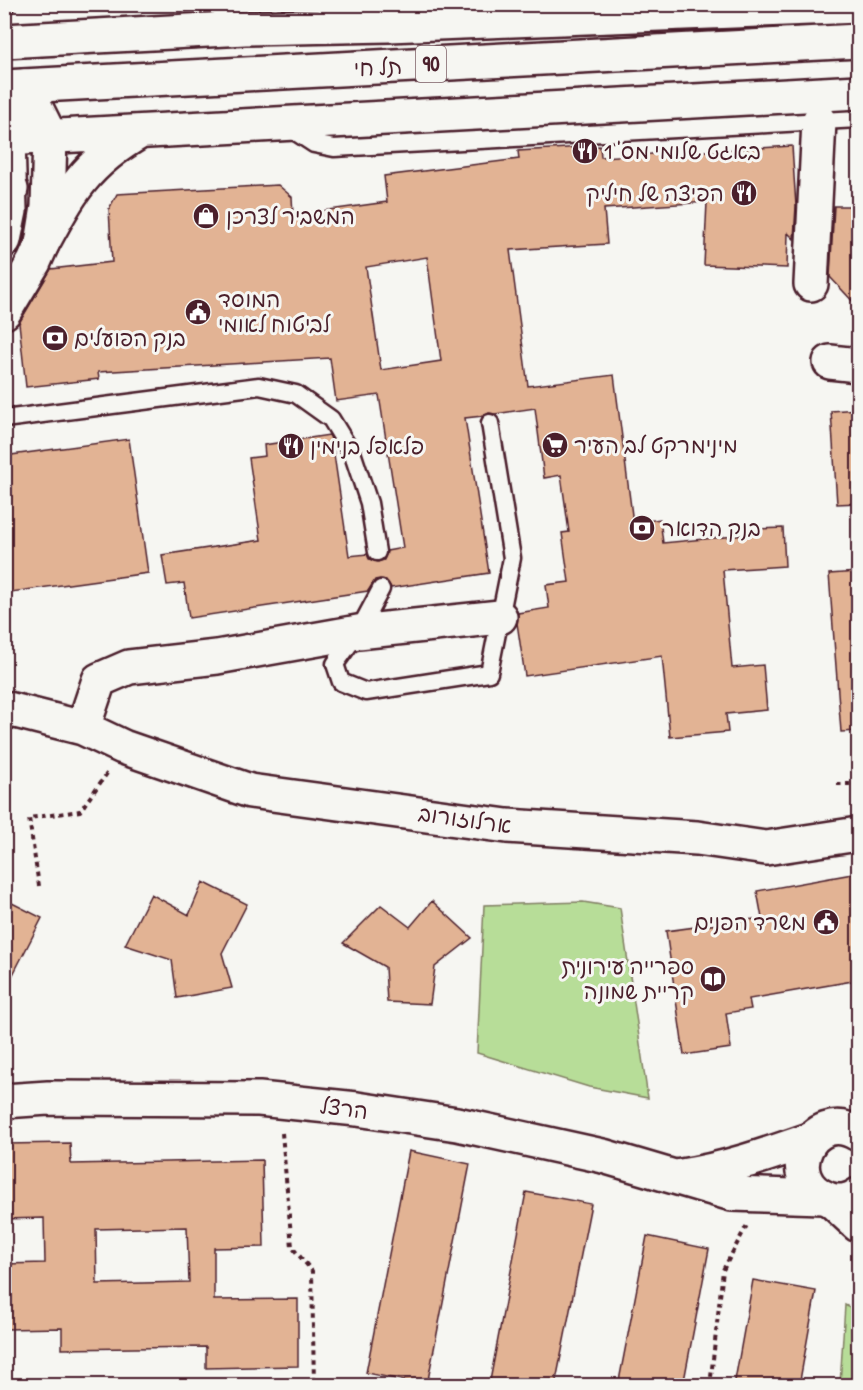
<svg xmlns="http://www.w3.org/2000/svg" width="863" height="1390" viewBox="0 0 863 1390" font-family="'Patrick Hand','Playpen Sans Hebrew',sans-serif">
<rect width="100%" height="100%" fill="#f6f6f2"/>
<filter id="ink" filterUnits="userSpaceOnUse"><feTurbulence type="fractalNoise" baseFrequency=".0167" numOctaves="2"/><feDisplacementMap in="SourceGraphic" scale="12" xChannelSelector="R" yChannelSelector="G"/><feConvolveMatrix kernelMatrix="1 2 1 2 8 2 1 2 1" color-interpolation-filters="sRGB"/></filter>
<g filter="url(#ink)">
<!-- green -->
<path fill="#b7dd98" stroke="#807e62" stroke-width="1.5" d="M 583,902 L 620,908 L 648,1098 L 589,1087 L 477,1053 L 484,905 Z
M 845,1305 L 858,1312 L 858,1385 L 840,1385 Z"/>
<!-- building -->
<path fill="#e2b394" stroke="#4a1f2b" stroke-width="1.5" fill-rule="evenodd" d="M 600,146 L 601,157 L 792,146 L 796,206 L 794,239 L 788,233 L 787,268 L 704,265 L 707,202 L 604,209 L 607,244 L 510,250 L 528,386 L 614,375 L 633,523 L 660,519 L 663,543 L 756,534 L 756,529 L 783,528 L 785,566 L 723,570 L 732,668 L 763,665 L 767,710 L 726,714 L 728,732 L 670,737 L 662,656 L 525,676 L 517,623 L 518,613 L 549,608 L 546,585 L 569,582 L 562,533 L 569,532 L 561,475 L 544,478 L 535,408 L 495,414 L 489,413 L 483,416 L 465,418 L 489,573 L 391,588 L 386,580 L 380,579 L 375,580 L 368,591 L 189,618 L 184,583 L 167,585 L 162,555 L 261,540 L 249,458 L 265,456 L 264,445 L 329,435 L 332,441 L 349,556 L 367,554 L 369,559 L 378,562 L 384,560 L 387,551 L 403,548 L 379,395 L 336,401 L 330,358 L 98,372 L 99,379 L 26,387 L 19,323 L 51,269 L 112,262 L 109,209 L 117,194 L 278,185 L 292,197 L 293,215 L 387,202 L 384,176 L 519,159 L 518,151 ZM 427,257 L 441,361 L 381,370 L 366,267 Z
M 834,206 L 858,206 L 858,307 L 830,277 Z
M 858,409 L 858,503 L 837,504 L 831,411 Z
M 129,439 L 148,573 L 4,593 L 4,456 Z
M 858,572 L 858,731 L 841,732 L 829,574 Z
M 858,873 L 858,980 L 749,999 L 751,1009 L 726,1013 L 731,1048 L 684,1055 L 666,931 L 762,918 L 757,891 Z
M 203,882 L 247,904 L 222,953 L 232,988 L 177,998 L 172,960 L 125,945 L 151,894 L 189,915 Z
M 4,899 L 42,918 L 4,992 Z
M 432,901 L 472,938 L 435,967 L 430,1004 L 387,1002 L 385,967 L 343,943 L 381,905 L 410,927 Z
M 70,1143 L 71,1164 L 262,1160 L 264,1247 L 214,1248 L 214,1300 L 298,1299 L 298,1366 L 206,1368 L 206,1347 L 62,1349 L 62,1328 L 4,1329 L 4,1264 L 45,1263 L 44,1218 L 4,1219 L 4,1144 ZM 187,1227 L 189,1282 L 97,1284 L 96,1229 Z
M 409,1151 L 470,1164 L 427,1385 L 366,1373 Z
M 526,1192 L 591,1204 L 555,1386 L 489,1386 Z
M 647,1236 L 709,1249 L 683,1386 L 618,1386 Z
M 753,1280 L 816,1291 L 799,1386 L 734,1386 Z"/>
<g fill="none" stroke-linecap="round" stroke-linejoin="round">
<defs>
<path id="lane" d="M 5,4 L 5,6
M 288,127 L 314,144 L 334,148 L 858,119
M 4,419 L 259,386 L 296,394 L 331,419 L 353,455 L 369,503 L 377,552
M 381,589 L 358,632 L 335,664 L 341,682 L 366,692 L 489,673 L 512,558 L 490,423"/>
<path id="street" d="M 4,41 L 245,28 L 389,25 L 858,6
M 4,240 L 10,211 L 8,138 L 25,86
M 811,284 L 819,121
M 4,312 L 34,262 L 42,244 L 48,207 L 50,136 L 25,86
M 830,362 L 858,365
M 4,708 L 83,728 L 123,747 L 250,791 L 507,826 L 697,838 L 766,848 L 858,834
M 83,728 L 99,680 L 129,667 L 217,657 L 358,632 L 500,617
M 832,1201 L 858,1225"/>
<path id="secondary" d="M 4,1101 L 48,1098 L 259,1099 L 357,1109 L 457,1124 L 603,1156 L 732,1194 L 822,1197
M 858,1134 C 812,1105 776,1180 828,1199 C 838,1203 850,1201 858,1195
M 681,1176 C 727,1169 769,1154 812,1139"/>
<path id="highway" d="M 4,87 L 858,41
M 4,139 L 858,92
M 4,176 L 11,189
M 42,244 C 70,192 86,163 140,132"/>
</defs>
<!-- lane casing -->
<use href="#lane" stroke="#4a1f2b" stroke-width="21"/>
<!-- street casing -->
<use href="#street" stroke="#4a1f2b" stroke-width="38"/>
<!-- secondary casing -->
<use href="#secondary" stroke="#4a1f2b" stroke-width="38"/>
<!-- highway casing -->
<use href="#highway" stroke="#4a1f2b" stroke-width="38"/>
<!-- path -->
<path stroke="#4a1f2b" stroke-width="4" stroke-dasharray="4.5 4.5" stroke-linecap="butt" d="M 837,784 L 858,784
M 39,886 L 29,818 L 80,811 L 108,772
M 282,1133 L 292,1247 L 312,1271 L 314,1386
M 710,1386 L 723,1270 L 747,1225"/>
<!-- lane -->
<use href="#lane" stroke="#f6f6f2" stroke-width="16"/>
<!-- street -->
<use href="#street" stroke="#f6f6f2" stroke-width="33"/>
<!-- secondary -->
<use href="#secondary" stroke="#f6f6f2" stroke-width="33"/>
<!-- highway -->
<use href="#highway" stroke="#f6f6f2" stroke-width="33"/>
</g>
</g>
<!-- icons -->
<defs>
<symbol id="restaurant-disc" viewBox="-11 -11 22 22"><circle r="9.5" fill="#4a1f2b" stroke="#f6f6f2"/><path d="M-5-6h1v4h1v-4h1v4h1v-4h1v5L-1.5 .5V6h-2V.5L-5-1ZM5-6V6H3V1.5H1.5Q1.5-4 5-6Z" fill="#fff"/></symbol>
<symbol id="shop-disc" viewBox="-11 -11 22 22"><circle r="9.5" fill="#4a1f2b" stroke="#f6f6f2"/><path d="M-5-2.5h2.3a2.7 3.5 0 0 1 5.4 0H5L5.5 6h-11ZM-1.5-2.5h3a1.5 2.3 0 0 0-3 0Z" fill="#fff"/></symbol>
<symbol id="civic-disc" viewBox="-11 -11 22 22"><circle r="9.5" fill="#4a1f2b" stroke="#f6f6f2"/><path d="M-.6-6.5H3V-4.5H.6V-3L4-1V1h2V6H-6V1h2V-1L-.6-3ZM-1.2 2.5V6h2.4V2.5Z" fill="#fff"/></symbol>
<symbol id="bank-disc" viewBox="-11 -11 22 22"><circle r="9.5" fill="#4a1f2b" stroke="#f6f6f2"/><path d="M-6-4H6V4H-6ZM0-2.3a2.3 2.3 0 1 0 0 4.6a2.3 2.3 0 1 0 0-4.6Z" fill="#fff"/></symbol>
<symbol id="supermarket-disc" viewBox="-11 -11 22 22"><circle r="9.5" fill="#4a1f2b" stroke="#f6f6f2"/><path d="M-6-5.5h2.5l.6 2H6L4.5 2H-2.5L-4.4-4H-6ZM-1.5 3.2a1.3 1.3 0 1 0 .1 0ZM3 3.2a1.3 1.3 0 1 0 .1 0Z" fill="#fff"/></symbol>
<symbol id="library-disc" viewBox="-11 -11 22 22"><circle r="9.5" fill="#4a1f2b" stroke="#f6f6f2"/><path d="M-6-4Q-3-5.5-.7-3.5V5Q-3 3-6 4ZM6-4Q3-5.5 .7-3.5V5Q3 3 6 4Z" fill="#fff"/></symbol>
</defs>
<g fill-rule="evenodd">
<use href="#restaurant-disc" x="570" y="136" width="30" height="30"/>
<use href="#restaurant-disc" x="729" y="178" width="30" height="30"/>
<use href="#shop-disc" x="191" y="201" width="30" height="30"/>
<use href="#civic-disc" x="183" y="297" width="30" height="30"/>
<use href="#bank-disc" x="40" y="323" width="30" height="30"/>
<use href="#supermarket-disc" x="540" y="430" width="30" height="30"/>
<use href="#restaurant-disc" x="276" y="431" width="30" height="30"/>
<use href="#bank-disc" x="627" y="513" width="30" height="30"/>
<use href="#civic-disc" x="811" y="907" width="30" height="30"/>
<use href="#library-disc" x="698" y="964" width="30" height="30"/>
</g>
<g text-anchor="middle" stroke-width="6" stroke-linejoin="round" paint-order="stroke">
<!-- shield labels -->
<rect fill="#f6f6f2" stroke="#7e6067" stroke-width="1.5" x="416" y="46" width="30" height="36" rx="4.5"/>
<g font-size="21" font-weight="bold" fill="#4a1f2b">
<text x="431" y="71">90</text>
</g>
<!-- street labels -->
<g font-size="22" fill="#4a1f2b" stroke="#f6f6f2">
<text transform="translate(378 67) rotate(-3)" y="8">תל חי</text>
<text transform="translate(465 819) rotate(8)" y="8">ארלוזורוב</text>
<text transform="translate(344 1108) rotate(7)" y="8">הרצל</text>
</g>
<!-- poi labels -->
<g font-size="22" fill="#4a1f2b" stroke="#f6f6f2" text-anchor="start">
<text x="604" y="159">באגט שלומי מס' 1</text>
<text x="724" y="201" text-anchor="end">הפיצה של חיליק</text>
<text x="226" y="224">המשביר לצרכן</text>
<text x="218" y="307">המוסד<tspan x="218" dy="25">לביטוח לאומי</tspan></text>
<text x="74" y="346">בנק הפועלים</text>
<text x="574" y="453">מינימרקט לב העיר</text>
<text x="310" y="454">פלאפל בנימין</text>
<text x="662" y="536">בנק הדואר</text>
<text x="806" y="930" text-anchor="end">משרד הפנים</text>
<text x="694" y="974" text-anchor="end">ספרייה עירונית<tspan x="694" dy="25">קריית שמונה</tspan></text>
</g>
</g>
<!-- margin -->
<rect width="863" height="1390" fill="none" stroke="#f6f6f2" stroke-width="24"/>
<rect x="12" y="12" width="839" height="1366" fill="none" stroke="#4a1f2b" stroke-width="2" filter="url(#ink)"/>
</svg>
